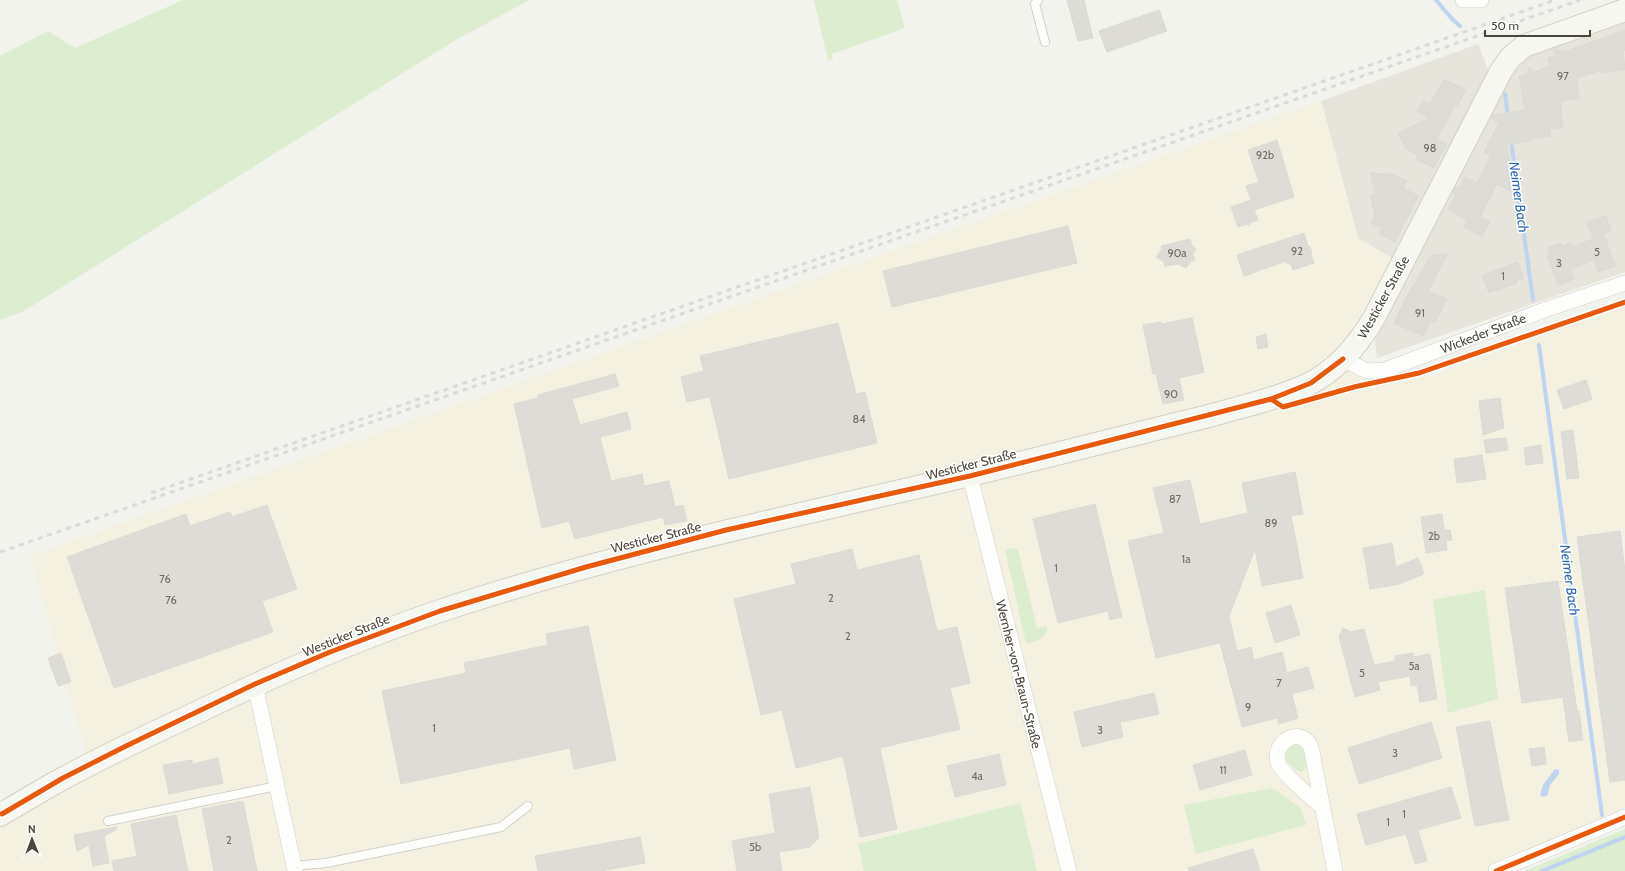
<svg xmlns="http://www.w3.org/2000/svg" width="1625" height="871" viewBox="0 0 1625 871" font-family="Cabin,sans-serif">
<rect width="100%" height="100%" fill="#f3f3ee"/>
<!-- residential -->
<path fill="#e7e5db" d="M 1625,17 L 1625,272 L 1377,358 L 1375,341 L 1503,72 L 1523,48 Z
M 1478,44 L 1490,74 L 1393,259 L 1358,238 L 1321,101 Z"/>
<!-- commercial -->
<path fill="#f5f1e1" d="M 1321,101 L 1358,238 L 1393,259 L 1339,350 L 1348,358 L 1431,376 L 1573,324 L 1625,307 L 1625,818 L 1497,871 L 0,871 L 0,825 L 81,785 L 84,746 L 30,556 L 840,269 Z"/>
<!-- green -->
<path fill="#dceecf" d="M 183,0 L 530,0 L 454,41 L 24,311 L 0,320 L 0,56 L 48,31 L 75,48 Z
M 814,0 L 897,0 L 905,28 L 832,54 L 833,59 L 828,60 Z
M 1013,548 L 1018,550 L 1037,628 L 1047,626 C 1048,638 1037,641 1026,644 L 1005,550 Z
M 1485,590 L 1498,699 L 1448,713 L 1433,600 Z
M 1295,745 C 1305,746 1308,760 1306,769 L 1301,772 L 1295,769 L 1285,759 C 1283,751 1288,746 1295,745 Z
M 1272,788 L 1301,808 L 1306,825 L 1196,854 L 1184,805 Z
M 1020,803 L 1037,871 L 864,871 L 858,844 Z
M 1625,829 L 1625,871 L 1525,871 Z"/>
<!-- water -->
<path fill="#bfd4f0" d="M 1555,769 L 1559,770 L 1559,774 L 1550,785 L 1547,796 L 1543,797 L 1540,795 L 1543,785 Z"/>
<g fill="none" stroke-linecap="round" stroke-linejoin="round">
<!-- stream -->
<path stroke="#bfd4f0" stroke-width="4" d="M 1436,0 L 1452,19 L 1460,26
M 1505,94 L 1508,117
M 1511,140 L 1533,300
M 1539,345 L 1602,815
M 1542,871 L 1625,837"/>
</g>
<!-- building -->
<path fill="#dddcd6" stroke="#dbdad4" d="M 1067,0 L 1084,0 L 1093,38 L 1078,41 Z
M 1159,10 L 1167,31 L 1107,52 L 1099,31 Z
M 1625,30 L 1625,50 L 1623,51 L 1625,70 L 1603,73 L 1602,70 L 1577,78 L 1579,99 L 1560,101 L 1563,127 L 1550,129 L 1551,136 L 1531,139 L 1532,141 L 1507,145 L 1514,193 L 1497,184 L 1480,217 L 1490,222 L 1482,237 L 1464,227 L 1467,220 L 1448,210 L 1455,196 L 1453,192 L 1456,187 L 1459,188 L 1465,177 L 1477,183 L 1491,156 L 1484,152 L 1499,122 L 1491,118 L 1492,115 L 1525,110 L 1519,76 L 1527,74 L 1530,67 L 1534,72 L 1550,66 L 1548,58 L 1556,56 L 1554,49 L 1564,52 Z
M 1444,79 L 1466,90 L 1457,106 L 1455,105 L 1437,139 L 1447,144 L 1434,168 L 1416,159 L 1418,155 L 1405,148 L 1398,133 L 1429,118 L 1417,111 L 1423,101 L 1430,104 Z
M 1277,140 L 1294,197 L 1254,210 L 1258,220 L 1250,223 L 1249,225 L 1246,224 L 1238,227 L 1231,207 L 1251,200 L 1246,186 L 1259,182 L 1248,150 Z
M 1370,173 L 1383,174 L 1389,173 L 1407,181 L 1403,188 L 1418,196 L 1395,242 L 1379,234 L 1382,228 L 1371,223 L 1375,214 L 1370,196 L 1376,194 Z
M 1606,216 L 1611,231 L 1604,234 L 1615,266 L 1598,272 L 1594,260 L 1570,269 L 1574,279 L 1558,285 L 1547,256 L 1550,255 L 1547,248 L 1561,243 L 1562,246 L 1571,243 L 1572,247 L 1593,239 L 1587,222 Z
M 1068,226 L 1077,263 L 892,307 L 883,271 Z
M 1304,233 L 1308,246 L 1310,247 L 1312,253 L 1311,255 L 1314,263 L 1293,270 L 1290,263 L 1287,264 L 1286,261 L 1244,276 L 1237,255 Z
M 1190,239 L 1192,246 L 1196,249 L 1193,254 L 1195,260 L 1191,261 L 1186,268 L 1179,264 L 1165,266 L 1164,262 L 1156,257 L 1162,249 L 1161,246 Z
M 1448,253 L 1428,291 L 1447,299 L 1435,323 L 1430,320 L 1423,336 L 1394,323 L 1409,292 L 1413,285 L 1414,286 L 1430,256 Z
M 1518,262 L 1523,278 L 1517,280 L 1517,283 L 1489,293 L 1482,275 Z
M 1192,318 L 1204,372 L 1179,378 L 1184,400 L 1163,404 L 1156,374 L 1153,374 L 1143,325 L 1161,322 L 1162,324 Z
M 838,323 L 856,394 L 865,392 L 877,443 L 729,479 L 710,397 L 687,402 L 681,377 L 704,371 L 700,356 Z
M 1266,334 L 1268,347 L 1258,349 L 1256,337 Z
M 615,374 L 619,386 L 572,399 L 580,425 L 627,412 L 631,429 L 600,437 L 611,481 L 642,474 L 644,486 L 669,481 L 675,507 L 683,505 L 687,521 L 665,525 L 663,517 L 575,539 L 569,521 L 542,528 L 514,404 L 538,398 L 538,395 Z
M 1586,380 L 1592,399 L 1564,409 L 1557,390 Z
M 1500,398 L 1504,428 L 1483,435 L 1479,401 Z
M 1573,430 L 1579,478 L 1567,479 L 1561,432 Z
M 1506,438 L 1508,450 L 1486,453 L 1484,440 Z
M 1541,445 L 1543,463 L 1526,465 L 1524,448 Z
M 1482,455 L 1486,479 L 1457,483 L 1454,459 Z
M 1295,472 L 1303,514 L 1291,516 L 1303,578 L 1262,586 L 1255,549 L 1229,616 L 1237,651 L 1251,647 L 1254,660 L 1282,652 L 1287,673 L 1308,667 L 1314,688 L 1292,694 L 1298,718 L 1279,724 L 1277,718 L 1242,727 L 1220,643 L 1156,658 L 1128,541 L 1164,533 L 1153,488 L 1190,480 L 1200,524 L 1248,513 L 1242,483 Z
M 1095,504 L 1122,617 L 1110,620 L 1108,611 L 1058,623 L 1033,519 Z
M 267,505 L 297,589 L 262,601 L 273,632 L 114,688 L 67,557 L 186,514 L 190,526 L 230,512 L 232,517 Z
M 1442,514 L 1444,530 L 1450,530 L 1452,540 L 1446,541 L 1447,550 L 1426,553 L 1421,517 Z
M 1620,531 L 1625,571 L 1625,780 L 1610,782 L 1577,537 Z
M 1392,543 L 1396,567 L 1418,558 L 1424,574 L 1399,584 L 1370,589 L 1363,548 Z
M 852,549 L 857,570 L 919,555 L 937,631 L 957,627 L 970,683 L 950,688 L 960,729 L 880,748 L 897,829 L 860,837 L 843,756 L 796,768 L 782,710 L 761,715 L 734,599 L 796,584 L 791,564 Z
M 1558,581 L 1577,711 L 1579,711 L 1583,740 L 1569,742 L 1563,697 L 1522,703 L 1505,588 Z
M 1291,605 L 1300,635 L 1275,643 L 1266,613 Z
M 588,626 L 616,760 L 574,769 L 570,748 L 401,784 L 382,691 L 466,673 L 464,663 L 548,645 L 546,634 Z
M 1343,628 L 1351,632 L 1364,629 L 1374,665 L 1395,661 L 1395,656 L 1413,653 L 1414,657 L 1430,654 L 1437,699 L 1420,702 L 1417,685 L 1411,686 L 1410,676 L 1378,682 L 1380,690 L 1355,697 L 1339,637 Z
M 61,653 L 71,682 L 58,686 L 48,658 Z
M 1154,693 L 1159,714 L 1120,722 L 1123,737 L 1082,747 L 1074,712 Z
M 1490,721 L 1509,820 L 1475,826 L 1456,727 Z
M 1431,722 L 1442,758 L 1359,784 L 1348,748 Z
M 1544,747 L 1546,764 L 1532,766 L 1529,749 Z
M 1245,750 L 1252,775 L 1200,790 L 1193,765 Z
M 999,754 L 1006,785 L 955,797 L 947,766 Z
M 218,758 L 223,783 L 169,794 L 163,765 L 192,760 L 192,764 Z
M 810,787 L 819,838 L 810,847 L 779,852 L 782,871 L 737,871 L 732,841 L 775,833 L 769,794 Z
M 1451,787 L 1461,818 L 1418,830 L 1427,861 L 1415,864 L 1406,834 L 1366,845 L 1357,814 Z
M 243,801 L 257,871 L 214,871 L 202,809 Z
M 176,815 L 188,871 L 114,871 L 112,861 L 137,856 L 131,824 Z
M 117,827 L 117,829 L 104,836 L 109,863 L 93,866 L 89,845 L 77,851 L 74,835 Z
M 640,837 L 645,863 L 601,871 L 538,871 L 535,856 Z
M 1253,849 L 1260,871 L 1189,871 L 1188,868 Z"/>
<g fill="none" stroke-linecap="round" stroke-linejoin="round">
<defs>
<path id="lane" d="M 1038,0 L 1035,4 L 1045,42
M 108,821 L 277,786
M 294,866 L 326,863 L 501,827 L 528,806"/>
<path id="street" d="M 1463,0 L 1481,0
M 1343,359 L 1367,371 L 1385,370 L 1547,309 L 1625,283
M 970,476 L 1069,871
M 255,684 L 295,871
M 1323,808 C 1313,799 1281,773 1278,762 C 1273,747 1291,729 1306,740 C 1308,741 1310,745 1311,747 L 1335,871
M 1496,871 L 1625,817"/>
<path id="secondary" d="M 0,815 C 21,803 43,789 64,778 C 108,754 153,733 198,712 C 276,674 355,640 437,612 C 642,543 855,505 1064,452 C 1109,441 1155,429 1201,418 C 1237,408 1273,400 1307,385 C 1336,371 1358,345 1374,318 L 1501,71 L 1510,58 L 1524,46 L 1625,10"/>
</defs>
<!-- lane casing -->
<use href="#lane" stroke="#d1d1cb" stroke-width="10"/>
<!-- street casing -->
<use href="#street" stroke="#d1d1cb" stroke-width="16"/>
<!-- secondary casing -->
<use href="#secondary" stroke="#d2d1c5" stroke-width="24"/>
<!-- lane -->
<use href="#lane" stroke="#fdfdfc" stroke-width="8"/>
<!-- street -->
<use href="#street" stroke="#fdfdfc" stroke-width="15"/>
<!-- secondary -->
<use href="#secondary" stroke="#f7f7f1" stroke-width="22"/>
<!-- rail -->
<path stroke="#dadada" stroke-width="3" stroke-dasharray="5 5" stroke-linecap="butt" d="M 151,493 L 1555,0
M 0,552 L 1580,0"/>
<defs>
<path id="cycleway" d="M 1271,399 L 1283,407 L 1354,387 L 1419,373 L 1625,302
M 2,814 L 63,778 L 126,746 L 255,684 L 330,652 L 440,611 L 586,567 L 726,530 L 970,476 L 1271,399 L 1311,383 L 1343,359
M 1496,871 L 1625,817"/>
</defs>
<!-- cycleway casing -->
<use href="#cycleway" stroke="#fff" stroke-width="8"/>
<!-- cycleway -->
<use href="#cycleway" stroke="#e8590c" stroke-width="5"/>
</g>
<g text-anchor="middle" stroke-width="3" stroke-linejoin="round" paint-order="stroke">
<!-- number labels -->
<g font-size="11" fill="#706c61">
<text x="1563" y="80">97</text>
<text x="1430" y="152">98</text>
<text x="1265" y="159">92b</text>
<text x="1297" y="255">92</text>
<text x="1597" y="256">5</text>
<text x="1177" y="257">90a</text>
<text x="1559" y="267">3</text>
<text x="1503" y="280">1</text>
<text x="1420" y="317">91</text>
<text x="1171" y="398">90</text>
<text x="859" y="423">84</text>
<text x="1175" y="503">87</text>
<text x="1271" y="527">89</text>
<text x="1434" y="540">2b</text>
<text x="1186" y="563">1a</text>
<text x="1056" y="572">1</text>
<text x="165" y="583">76</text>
<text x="831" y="602">2</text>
<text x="171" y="604">76</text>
<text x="848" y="640">2</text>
<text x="1414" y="670">5a</text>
<text x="1362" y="677">5</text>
<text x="1279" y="687">7</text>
<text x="1248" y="711">9</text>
<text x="434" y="732">1</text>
<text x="1100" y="734">3</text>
<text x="1395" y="757">3</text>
<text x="1223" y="774">11</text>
<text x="977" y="780">4a</text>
<text x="1404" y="818">1</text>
<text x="1388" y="826">1</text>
<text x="229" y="844">2</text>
<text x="755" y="851">5b</text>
</g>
<!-- street labels -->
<g font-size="13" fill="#4a4639" stroke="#fff">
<text transform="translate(1383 297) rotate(-61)" y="5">Westicker Straße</text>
<text transform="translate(1483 333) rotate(-21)" y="5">Wickeder Straße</text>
<text transform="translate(971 464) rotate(-14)" y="5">Westicker Straße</text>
<text transform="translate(656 537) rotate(-14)" y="5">Westicker Straße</text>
<text transform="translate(346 635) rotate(-22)" y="5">Westicker Straße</text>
<text transform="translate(1019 674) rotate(76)" y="5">Wernher-von-Braun-Straße</text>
</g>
<!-- water labels -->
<g font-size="14" font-style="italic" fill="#3068b8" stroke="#fff">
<text transform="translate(1519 197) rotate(82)" y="5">Neimer Bach</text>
<text transform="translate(1570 580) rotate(82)" y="5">Neimer Bach</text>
</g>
</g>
<!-- north arrow -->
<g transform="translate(32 839) rotate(359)" stroke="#ffffff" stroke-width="3" paint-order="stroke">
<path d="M0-3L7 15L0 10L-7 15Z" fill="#4a4639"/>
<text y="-6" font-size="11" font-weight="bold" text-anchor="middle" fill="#4a4639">N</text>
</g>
<!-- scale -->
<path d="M1485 30v6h105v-6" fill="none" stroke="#4a4639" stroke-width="2"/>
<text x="1491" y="30" font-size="12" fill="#4a4639" stroke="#ffffff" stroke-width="3" paint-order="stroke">50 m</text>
</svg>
